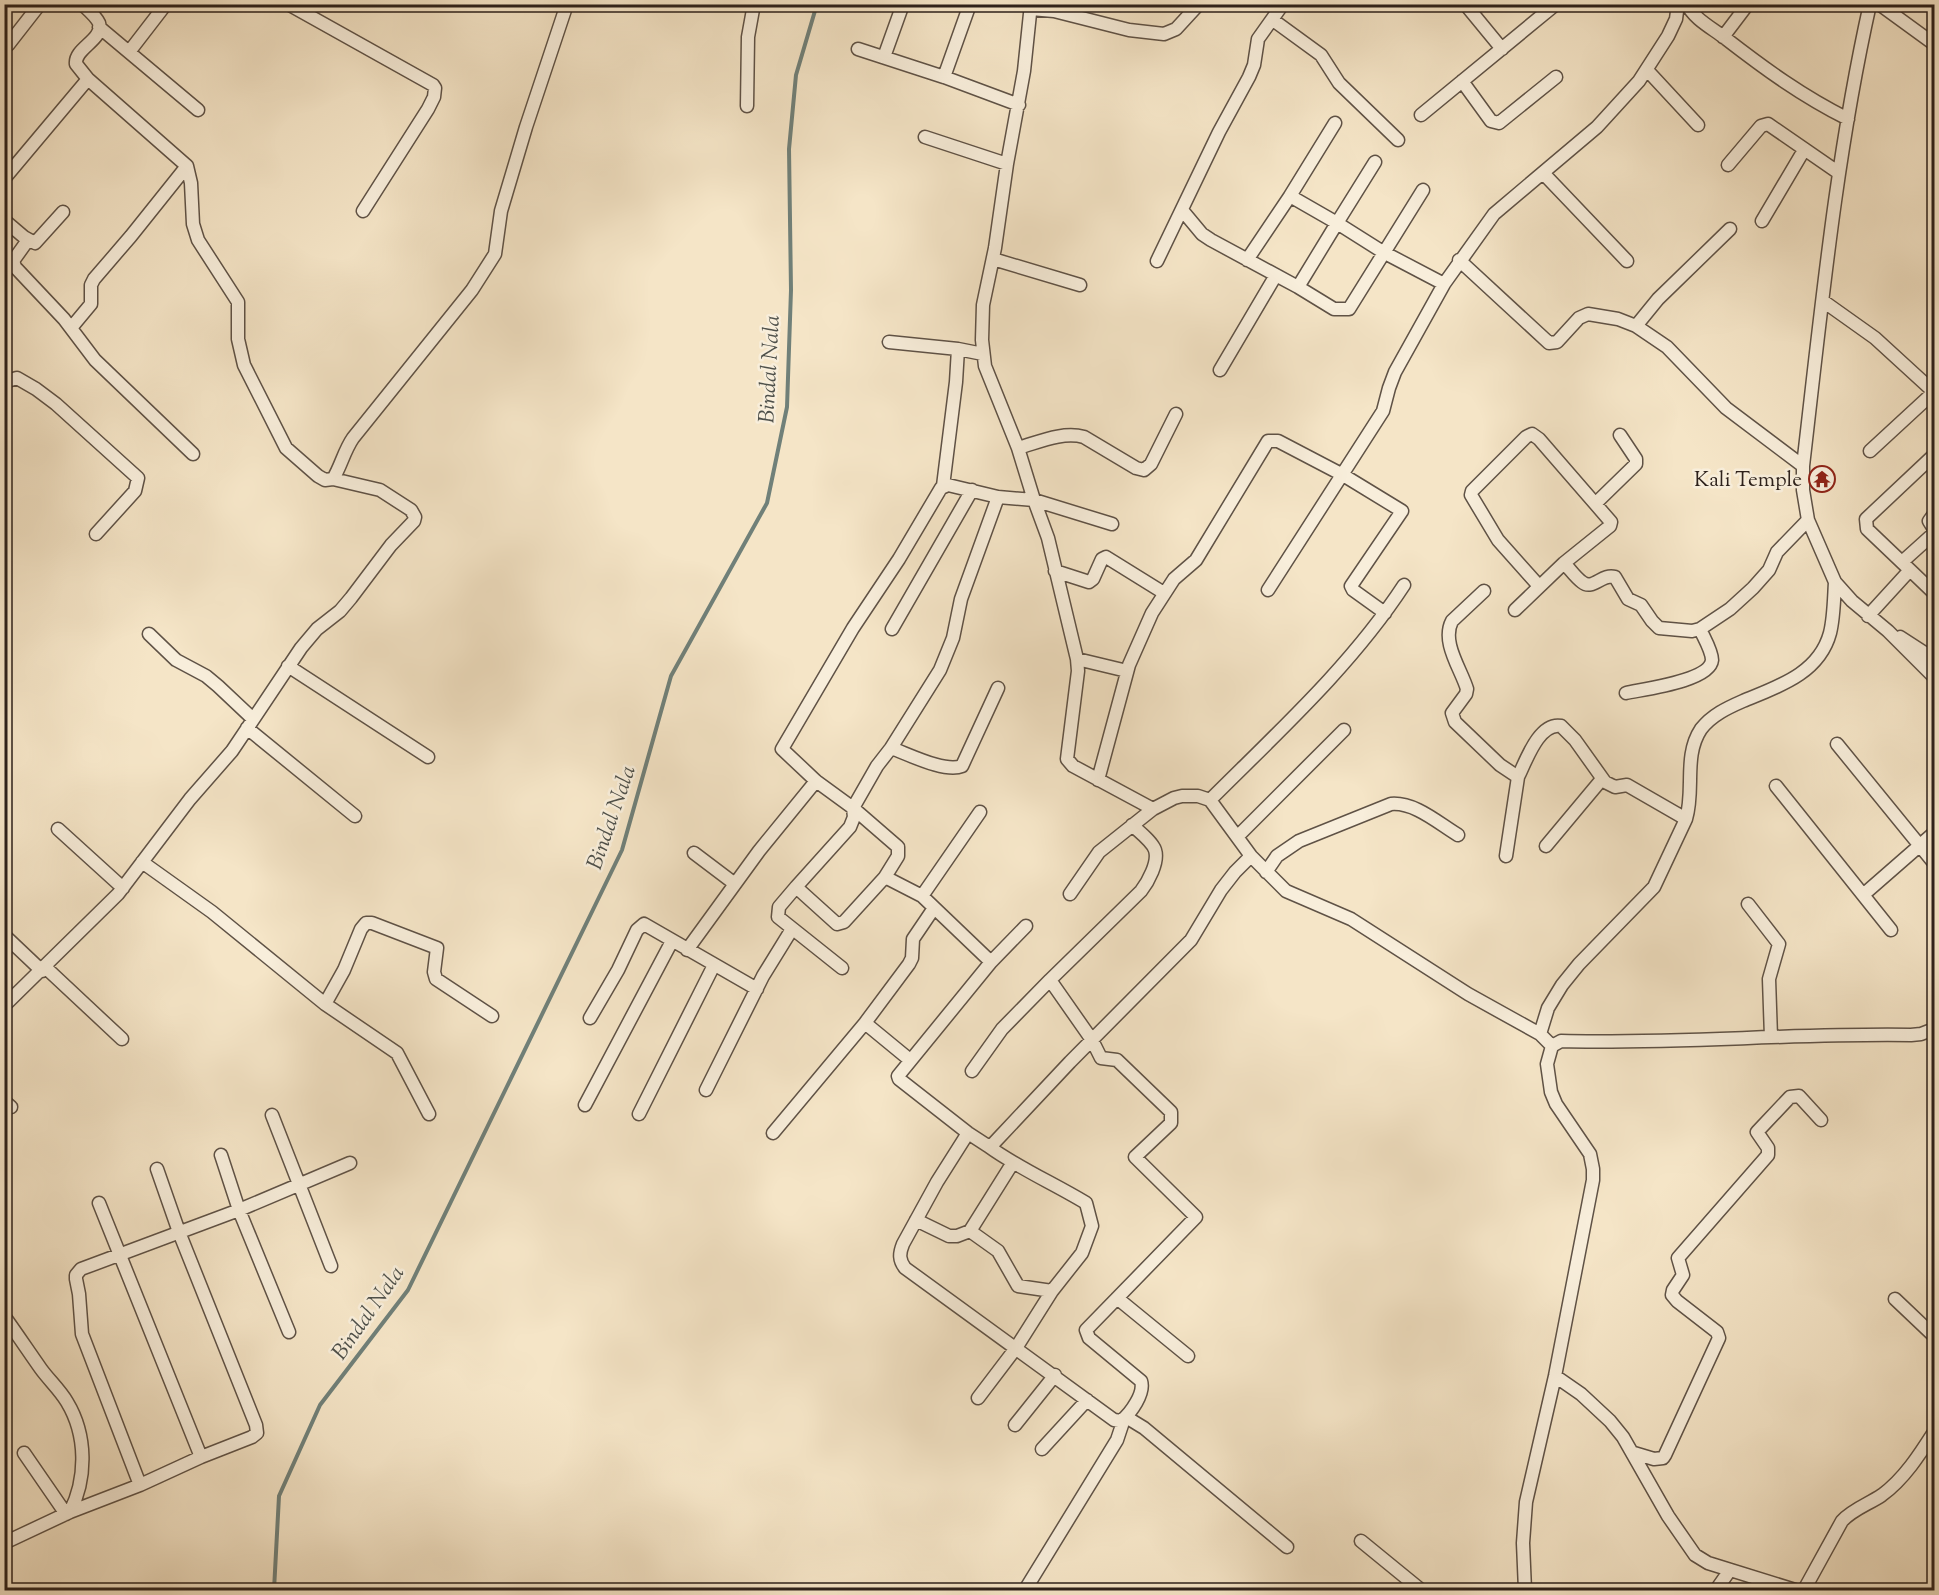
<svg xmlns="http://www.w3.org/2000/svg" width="1939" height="1595" viewBox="0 0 1939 1595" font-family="'Sorts Mill Goudy',serif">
<rect width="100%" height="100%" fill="#f5e5c7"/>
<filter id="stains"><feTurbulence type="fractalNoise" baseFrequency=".00333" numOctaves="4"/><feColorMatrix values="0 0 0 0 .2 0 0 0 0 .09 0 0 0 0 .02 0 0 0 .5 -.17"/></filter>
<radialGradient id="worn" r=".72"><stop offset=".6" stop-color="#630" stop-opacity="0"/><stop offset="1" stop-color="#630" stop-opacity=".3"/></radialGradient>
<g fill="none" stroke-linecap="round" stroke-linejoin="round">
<!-- stream -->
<path stroke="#708079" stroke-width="4" d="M 274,1590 L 279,1496 L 320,1405 L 408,1290 L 622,850 L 671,676 L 767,503 L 787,407 L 791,290 L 789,149 L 796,75 L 817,4"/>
<defs>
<path id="minor" d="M 82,4 C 87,9 96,16 99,23 C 104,40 74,48 76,64 L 88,79 L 187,166 L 191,183 L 193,224 L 198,240 L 238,302 L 238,339 L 244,365 L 286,448 L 318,476 L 325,480 L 333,479 C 341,466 344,451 353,438 L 472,290 L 495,254 L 501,211 L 526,127 L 567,4
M 288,4 L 433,85 L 435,88 L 434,97 L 428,109 L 363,211
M 1031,4 L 1024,71 L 1007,164 L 995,248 L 983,305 L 982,340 L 985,366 L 1018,448 L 1034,500 L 1048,538 L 1077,659 L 1078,671 L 1067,759 L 1073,766 L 1153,809 L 1099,852 L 1070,894
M 1465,4 L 1502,49
M 1687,4 C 1694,19 1712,28 1725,38 C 1765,69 1802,96 1848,119
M 1870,4 C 1836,156 1821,312 1803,466 L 1803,490 L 1808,520 L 1835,582 L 1852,601 L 1888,631 L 1934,677
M 1879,4 L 1934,44
M 1031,9 L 1054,11 L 1129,30 L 1164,34 L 1176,29 L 1199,4
M 1273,20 L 1321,55 L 1339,83 L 1398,140
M 99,27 L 198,110
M 1723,37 L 1748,4
M 8,45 L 40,4
M 858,49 L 944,77 L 1019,105
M 129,52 L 166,4
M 884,57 L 903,4
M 1647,70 L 1698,125
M 944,77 L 970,4
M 1462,81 L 1491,121 L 1499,123 L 1556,77
M 747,106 L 748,37 L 754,4
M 1421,115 L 1556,4
M 925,137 L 1007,164
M 1375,162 L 1337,223 L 1383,252 L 1444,284 L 1494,214 L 1597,127 L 1639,81 L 1668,36 L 1676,19 L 1678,4
M 1728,165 L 1761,126 L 1768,124 L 1839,173
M 1544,174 L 1627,261
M 4,179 L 88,79
M 1182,210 L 1202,234 L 1211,240 L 1298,287 L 1337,223 L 1290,196 L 1335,123
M 4,220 L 24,237 L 35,243 L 63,212
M 1762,221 L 1804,150
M 28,240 L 13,261 L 15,267 L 64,319 L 95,360 L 193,454
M 993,259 L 1080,285
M 1247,260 L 1290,196
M 1459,260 L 1549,343 L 1557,342 L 1579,318 L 1588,314 L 1618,319 L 1636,326 L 1667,347 L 1726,408 L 1803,466
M 1157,261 L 1219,132 L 1249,77 L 1254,65 L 1258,39 L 1283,4
M 1298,287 L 1334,309 L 1349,309 L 1423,190
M 1823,301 L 1875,338 L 1934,392
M 1636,326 L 1658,299 L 1730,229
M 71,328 L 91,304 L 91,285 L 94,279 L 131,236 L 187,166
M 889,342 L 958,349 L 983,354
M 1220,370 L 1276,275
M 4,382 L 17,378 L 36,389 L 56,404 L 138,478 L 135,491 L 96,534
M 1018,448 C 1039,442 1063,431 1084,437 L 1136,468 L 1144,470 L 1151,464 L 1176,414
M 1870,451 L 1934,392
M 943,486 L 956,382 L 958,349
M 1596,503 L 1636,464 L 1636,459 L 1620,435
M 1902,562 L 1932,535 L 1934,529 L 1929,521 L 1934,514
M 1564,563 C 1570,569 1575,577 1582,582 C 1593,591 1602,573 1615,577 L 1628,599 L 1641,605 L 1652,621 L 1659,628 L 1692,631 L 1700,629 L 1730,609 L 1753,588 L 1769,570 L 1777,552 L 1808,520
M 1910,570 L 1934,593
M 1055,571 L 1089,582 L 1093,579 L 1102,559 L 1106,557 L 1164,593
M 1268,590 L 1383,411 L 1389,388 L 1395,372 L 1444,284
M 1484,591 L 1452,621 C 1441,642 1461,669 1467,689 L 1466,694 L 1452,713 L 1455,722 L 1500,765 L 1518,777 C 1526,761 1539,722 1561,726 L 1575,740 L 1605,782 L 1615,787 L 1627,785 L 1686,819 C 1695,790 1683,756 1701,729 C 1712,715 1727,708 1743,701 C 1777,687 1819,674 1830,633 C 1834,617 1834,598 1835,582
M 1515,610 L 1564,563 L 1610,526 L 1611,522 L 1539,439 L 1532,434 L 1526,437 L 1472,491 L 1471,495 L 1498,540 L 1539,586
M 1868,616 L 1910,570 L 1867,529 L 1866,519 L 1934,455
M 892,629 L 972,490
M 149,634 L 176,660 L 206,676 L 218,686 L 253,719
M 1900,637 L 1934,659
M 1077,659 L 1127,671
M 288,666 L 428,757
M 1626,693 C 1644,689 1710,681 1712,660 C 1712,651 1704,638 1700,629
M 247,728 L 355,816
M 1837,744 L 1934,863
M 891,748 C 908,754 945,773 962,766 L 998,688
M 1098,780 L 1129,665 L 1152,613 L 1174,579 L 1196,560 L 1268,441 L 1278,441 L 1343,475 L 1402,511 L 1351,586 L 1353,590 L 1385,613
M 1776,786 L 1891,930
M 1210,800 C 1278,732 1351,666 1404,585
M 1153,809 L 1174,798 L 1182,796 L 1198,796 L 1210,800 L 1251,856 L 1286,891 L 1351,919 L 1468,994 L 1540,1034 L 1552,1046
M 58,829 L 123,888
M 1237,837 L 1344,730
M 1546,846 L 1602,779
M 694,853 L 735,884
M 1506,856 L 1518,777
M 142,862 L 212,912 L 325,1004 L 397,1053 L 429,1114
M 1266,872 L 1277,856 L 1299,841 L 1391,804 C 1415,802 1438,823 1458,835
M 885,877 L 898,856 L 898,847 L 853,808 L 816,781 L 782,749 L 853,628 L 899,559 L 941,488 L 948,485 L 998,497 L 1034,500 L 1112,524
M 796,887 L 779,907 L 778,917 L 842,968
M 1863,895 L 1934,833
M 922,896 L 980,812
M 1748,904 L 1779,944 L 1769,979 L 1771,1037
M 1026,926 L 991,962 L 898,1076 L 899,1079 L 968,1133 L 988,1146 L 993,1144 L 1070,1062 L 1191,940 L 1221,890 L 1235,872 L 1251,856
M 4,935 L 42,971
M 687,950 L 759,851 L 816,781
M 991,962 L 922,896 L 885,877 L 844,922 L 837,924 L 796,887 L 850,827 L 854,817 L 853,808 L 877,766 L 891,748 L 940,670 L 953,638 L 961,599 L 998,497
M 45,967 L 122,1039
M 325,1004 L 344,970 L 361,929 L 366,923 L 372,923 L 437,948 L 434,972 L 436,979 L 492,1016
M 4,1006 L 118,894 L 190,799 L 232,751 L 301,648 L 317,629 L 340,611 L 351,598 L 391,545 L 414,521 L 415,517 L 411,510 L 380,490 L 333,479
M 590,1018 L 618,970 L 637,930 L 644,924 L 757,989
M 865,1023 L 910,1060
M 1540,1034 L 1548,1008 L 1562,985 L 1579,964 L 1654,887 L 1686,819
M 972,1071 L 1002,1029 L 1050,980
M 706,1090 L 763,976 L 792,929
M 4,1101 L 11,1107
M 585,1105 L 672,941
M 639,1114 L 714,965
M 272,1115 L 331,1266
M 773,1133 L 865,1023 L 909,964 L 912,958 L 913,939 L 934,908
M 968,1133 L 937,1182 L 903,1244 C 899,1254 899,1260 905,1268 L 1114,1420 L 1121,1421 C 1131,1413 1145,1393 1141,1381 L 1089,1338 L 1086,1330 L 1196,1217 L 1135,1157 L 1171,1123 L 1171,1112 L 1117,1060 L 1101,1058 L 1092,1040 L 1050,980 L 1141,891 C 1148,882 1159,862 1155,850 C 1152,841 1138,831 1132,825
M 221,1155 L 239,1210 L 289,1332
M 99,1203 L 201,1457
M 916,1220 L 949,1236 L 957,1236 L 970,1231 L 1012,1164
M 970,1231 L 998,1251 L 1018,1286 L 1052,1291 L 1082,1253 L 1092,1226 L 1086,1203 C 1053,1183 1018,1168 988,1146
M 1117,1298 L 1188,1356
M 1895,1299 L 1934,1336
M 4,1316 C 17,1334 29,1352 41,1369 C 49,1380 60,1390 67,1402 C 87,1435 87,1478 70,1512
M 1555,1376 L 1581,1394 L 1610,1421 L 1623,1437 L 1668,1516 L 1695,1555 L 1708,1563 L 1795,1590
M 978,1398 L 1016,1348 L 1052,1291
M 1126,1417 L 1144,1428 L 1287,1547
M 1015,1425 L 1055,1375
M 1042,1449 L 1087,1400
M 24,1453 L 66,1514
M 1634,1453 L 1654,1459 L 1663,1458 L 1665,1455 L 1719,1338 L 1717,1332 L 1677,1301 L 1672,1295 L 1673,1290 L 1683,1275 L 1678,1258 L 1768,1155 L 1768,1148 L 1757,1132 L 1790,1097 L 1799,1096 L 1821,1120
M 140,1485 L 82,1334 L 79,1294 L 76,1279 L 76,1275 L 81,1269 L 239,1210 L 350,1163
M 1361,1541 L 1421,1590
M 4,1543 L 70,1512 L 140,1485 L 201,1457 L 252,1437 L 257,1433 L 256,1425 L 179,1232 L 157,1169
M 1025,1590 L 1117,1440 L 1124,1419
M 1525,1590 L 1523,1543 L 1526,1502 L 1555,1376 L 1593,1180 L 1593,1169 L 1590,1154 L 1556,1104 L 1551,1092 L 1547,1064 L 1552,1046 L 1561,1041 C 1678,1044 1794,1033 1911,1035 L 1921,1034 L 1934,1029
M 1716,1590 L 1730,1570
M 1804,1590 L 1842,1521 C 1853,1509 1869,1504 1882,1495 C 1904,1479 1920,1454 1934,1432"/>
</defs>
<!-- minor casing -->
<use href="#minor" stroke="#5f5246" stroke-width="15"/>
<!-- minor -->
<use href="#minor" stroke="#f8eedb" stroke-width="12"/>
</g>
<!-- icons -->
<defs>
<symbol id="temple-ring" viewBox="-11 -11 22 22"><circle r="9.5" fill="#f8eedb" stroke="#8f2418" stroke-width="1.5"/><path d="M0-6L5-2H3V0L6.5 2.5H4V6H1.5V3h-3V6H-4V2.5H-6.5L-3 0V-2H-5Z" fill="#8f2418"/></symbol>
</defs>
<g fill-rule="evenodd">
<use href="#temple-ring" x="1807" y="464" width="30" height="30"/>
</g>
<g text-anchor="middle" stroke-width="5" stroke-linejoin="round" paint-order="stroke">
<!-- poi labels -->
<g font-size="21" fill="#2d211b" stroke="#f8eedb" text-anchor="end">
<text x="1802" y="486">Kali Temple</text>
</g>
<!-- water labels -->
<g font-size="22" font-style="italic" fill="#4e504a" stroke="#f8eedb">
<text transform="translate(768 369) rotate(-87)" y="8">Bindal Nala</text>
<text transform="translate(610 817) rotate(-71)" y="8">Bindal Nala</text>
<text transform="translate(367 1312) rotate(-55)" y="8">Bindal Nala</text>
</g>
</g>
<!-- margin -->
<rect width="1939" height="1595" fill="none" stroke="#f5e5c7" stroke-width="24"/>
<rect x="6" y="6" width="1927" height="1583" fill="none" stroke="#2d211b" stroke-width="3"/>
<rect x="12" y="12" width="1915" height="1571" fill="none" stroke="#2d211b" stroke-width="1.5"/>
<rect width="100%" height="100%" filter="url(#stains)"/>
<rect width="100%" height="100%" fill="url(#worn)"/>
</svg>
